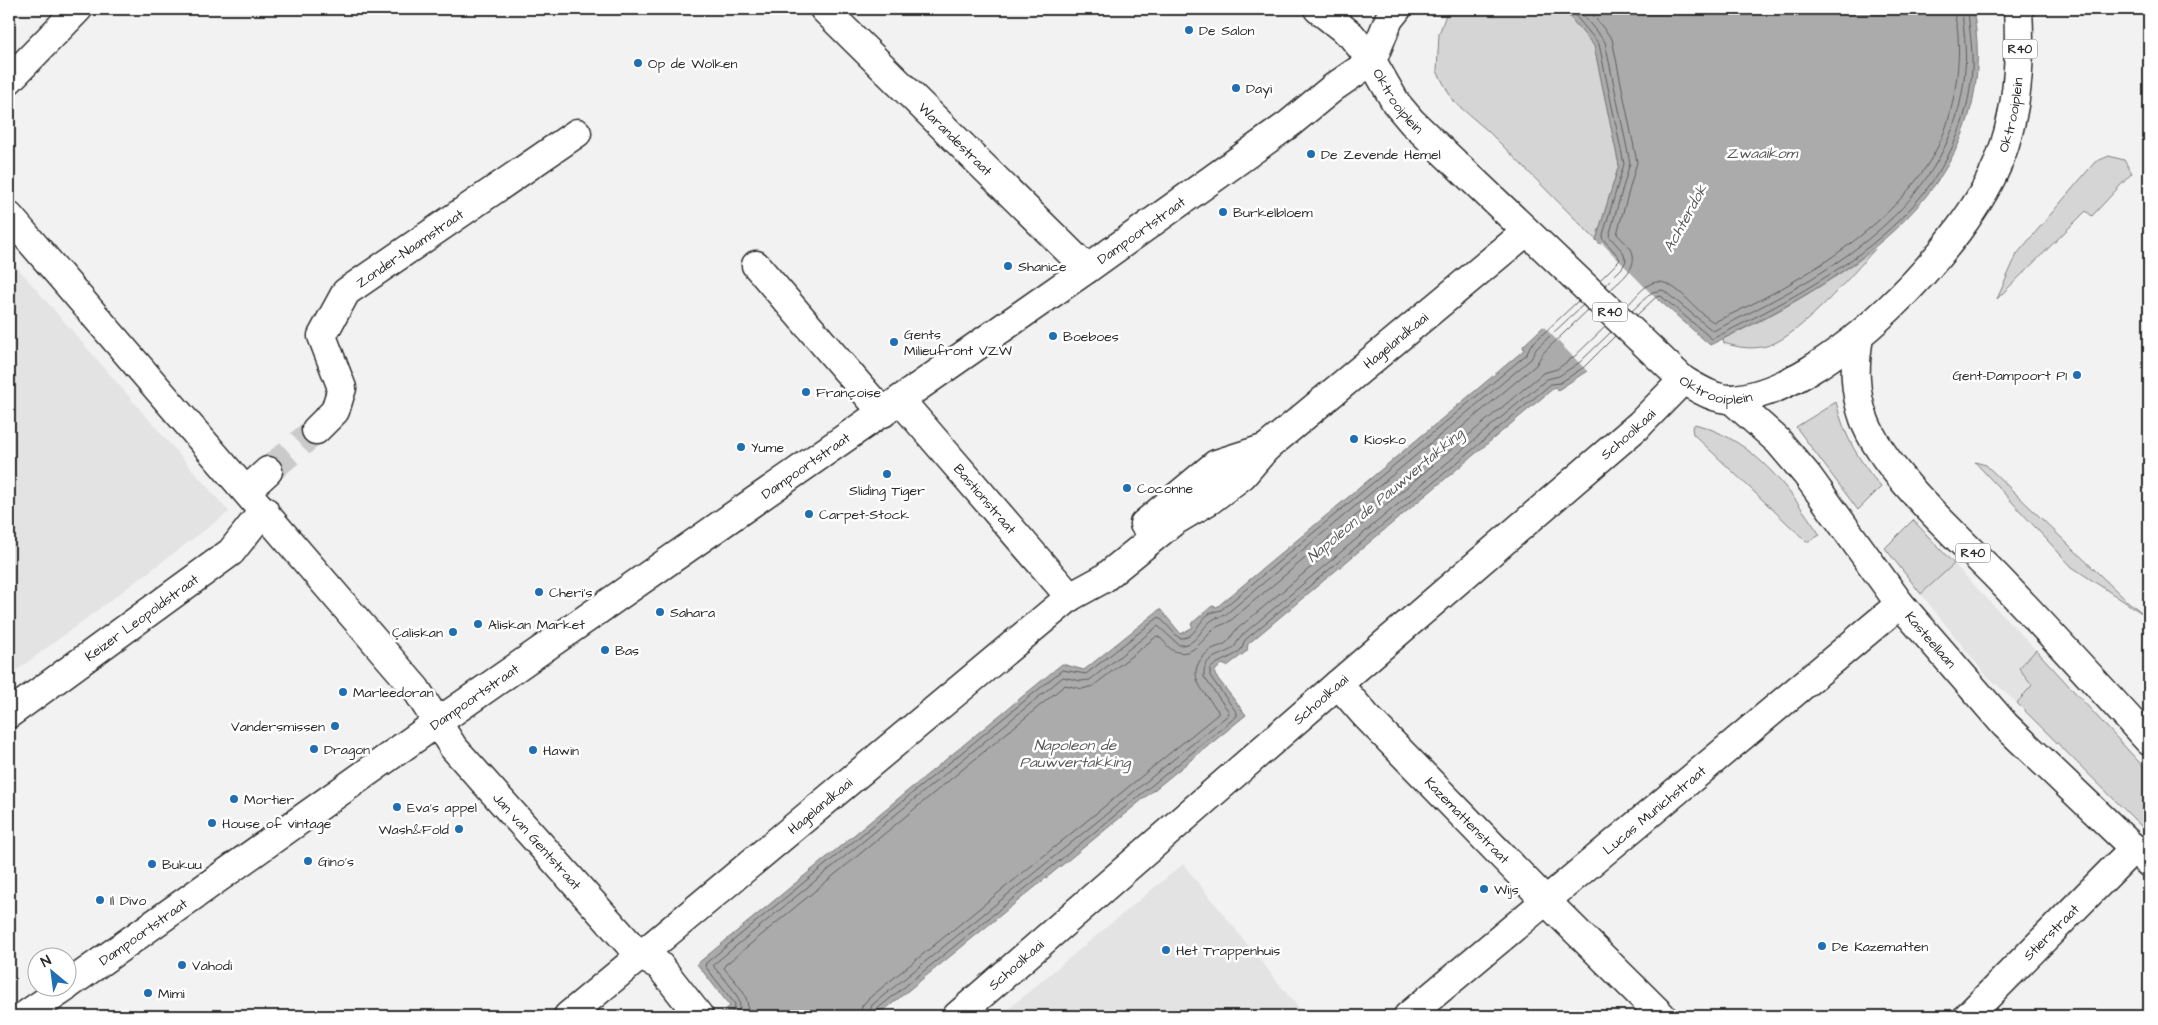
<svg xmlns="http://www.w3.org/2000/svg" width="2158" height="1025" viewBox="0 0 2158 1025" font-family="'Architects Daughter',sans-serif">
<rect width="100%" height="100%" fill="#f2f2f2"/>
<filter id="ink" filterUnits="userSpaceOnUse"><feTurbulence type="fractalNoise" baseFrequency=".02" numOctaves="2"/><feDisplacementMap in="SourceGraphic" scale="10" xChannelSelector="R" yChannelSelector="G"/><feConvolveMatrix kernelMatrix="1 2 1 2 8 2 1 2 1" color-interpolation-filters="sRGB"/></filter>
<g filter="url(#ink)">
<!-- built -->
<path fill="#e3e3e3" d="M 9,258 L 229,512 L 9,676 Z
M 1954,564 L 2036,650 L 2019,668 L 2032,685 L 2017,703 L 1985,674 L 1921,594 Z
M 1183,864 L 1305,1016 L 1000,1016 L 1038,984 Z"/>
<!-- green -->
<path fill="#d5d5d5" stroke="#808080" d="M 1448,9 L 1563,9 L 1594,45 L 1619,165 L 1596,240 L 1488,131 L 1453,101 L 1437,71 L 1439,34 Z
M 2109,156 L 2124,160 L 2132,173 L 2092,216 L 2086,211 L 1997,299 L 2017,254 L 2095,162 Z
M 1875,249 C 1852,275 1801,334 1770,345 C 1754,350 1739,348 1724,343 L 1723,339 C 1777,314 1827,284 1875,249 Z
M 1836,402 C 1844,436 1859,461 1881,487 L 1858,510 L 1796,427 Z
M 1695,424 C 1754,440 1787,486 1820,535 L 1807,542 L 1693,434 L 1692,428 Z
M 1975,462 L 1986,465 L 2126,600 L 2149,618 L 2072,567 Z
M 1913,520 L 1954,564 L 1921,594 L 1885,548 Z
M 2036,650 L 2149,773 L 2149,834 L 2017,703 L 2032,685 L 2019,668 Z"/>
<!-- water -->
<path fill="#ababab" stroke="#787878" d="M 1563,9 L 1973,9 C 2006,188 1847,279 1710,345 L 1659,300 L 1587,371 L 1558,390 L 1555,387 L 1248,644 L 1247,651 L 1227,666 L 1222,664 L 1215,671 L 1215,675 L 1246,715 L 877,1016 L 718,1016 L 730,1006 L 697,964 L 1062,664 L 1084,670 L 1160,609 L 1181,634 L 1193,627 L 1191,624 L 1212,606 L 1217,607 L 1524,350 L 1523,346 L 1615,259 L 1596,240 L 1619,165 L 1594,46 Z"/>
<!-- pier -->
<path fill="#f2f2f2" d="M 1602,243 L 1673,316 L 1659,304 L 1589,373 L 1542,325 L 1612,259 L 1599,246 Z"/>
<g fill="none" stroke-linecap="round" stroke-linejoin="round">
<!-- shore -->
<path stroke="#5e5e5e" stroke-width="1" d="M 1570,9 L 1599,44 L 1624,164 L 1602,238 L 1618,256 L 1620,260 L 1600,280
M 1578,9 L 1605,42 L 1630,163 L 1609,236 L 1623,252 L 1626,261 L 1622,268 L 1605,285
M 1588,9 L 1612,39 L 1637,162 L 1617,234 C 1621,239 1627,243 1631,249 C 1640,267 1621,280 1610,290
M 1627,306 C 1634,299 1641,289 1650,284 C 1672,272 1696,314 1714,322 C 1798,285 1926,211 1950,114 C 1956,89 1960,62 1958,35 C 1958,26 1954,18 1954,9
M 1632,311 L 1652,292 L 1663,290 L 1713,331 C 1823,277 1956,208 1965,69 C 1967,48 1963,29 1962,9
M 1637,315 L 1656,297 L 1661,296 L 1712,339 C 1824,283 1964,212 1972,69 C 1973,48 1969,29 1968,9
M 726,1016 L 734,1010 L 735,1004 L 705,966 L 706,963 L 1062,670 L 1086,674 L 1159,617 L 1179,638 C 1197,640 1198,617 1213,612 C 1216,611 1218,611 1221,610 L 1527,354 L 1530,346 L 1578,301
M 736,1016 C 750,1001 723,979 714,967 L 714,964 L 1063,677 L 1081,681 L 1090,680 L 1158,626 L 1179,645 C 1198,646 1200,627 1214,619 C 1217,617 1221,617 1225,615 L 1531,359 L 1536,349 L 1583,305
M 746,1016 C 754,998 735,982 724,968 L 725,965 L 1065,685 L 1082,689 L 1093,686 L 1157,636 C 1164,639 1167,648 1174,651 C 1193,658 1202,640 1213,630 C 1218,625 1224,625 1230,621 L 1536,365 L 1543,353 L 1588,310
M 860,1016 L 862,1006 L 868,999 L 1218,714 L 1218,711 C 1203,690 1182,673 1209,651 C 1215,646 1222,647 1227,642 C 1231,639 1232,634 1236,630 L 1543,373 L 1557,369 L 1575,356 L 1605,327
M 868,1016 L 872,1005 L 1228,715 L 1229,712 L 1204,677 C 1202,653 1224,658 1235,646 C 1237,643 1238,639 1241,636 L 1547,379 L 1559,376 L 1580,362 L 1611,332
M 874,1016 L 876,1010 L 1237,716 L 1237,713 L 1210,676 L 1210,669 C 1219,659 1236,658 1242,648 C 1243,646 1243,643 1245,640 L 1551,384 L 1560,383 L 1584,367 L 1615,336"/>
<!-- minor-tunnel -->
<path stroke="#cacaca" stroke-width="28" stroke-dasharray="28 14" stroke-linecap="butt" d="M 268,471 L 316,430"/>
<defs>
<g id="minor">
<path id="s1" d="M 824,9 L 1087,269"/>
<path d="M 9,80 L 78,9"/>
<path id="s2" d="M 9,216 L 416,689 L 453,747 L 640,956 L 659,965 L 699,1016"/>
<path d="M 756,265 L 883,413"/>
<path id="s3" d="M 901,401 L 1070,597"/>
<path id="s4" d="M 316,430 L 335,411 L 342,388 L 322,336 L 346,292 L 577,133"/>
<path d="M 247,490 L 268,471"/>
<path d="M 1144,524 L 1216,464 L 1266,448"/>
<path id="s5" d="M 1338,684 L 1366,716 L 1547,902 L 1662,1016"/>
<path id="s6" d="M 9,714 L 231,552 L 264,510"/>
<path id="s7" d="M 68,985 L 438,722 L 1087,269 L 1289,124 L 1334,87 L 1372,61 L 1351,35 L 1318,9"/>
<path d="M 24,1016 L 65,988"/>
<path id="s8" d="M 568,1016 L 1070,597 L 1103,579 L 1173,522 L 1210,500 L 1243,475 L 1266,448 L 1526,232"/>
<path id="s9" d="M 957,1016 L 1338,684 L 1640,424 L 1683,380"/>
<path id="s10" d="M 1408,1016 L 1900,604"/>
<path id="s11" d="M 1968,1016 L 2134,848"/>
</g>
<g id="major">
<path id="s12" d="M 1397,9 L 1389,19 L 1372,61 L 1396,103 L 1412,122 L 1683,380 C 1697,388 1715,400 1732,399 C 1826,393 1969,242 2000,158 C 2018,111 2021,59 2018,9"/>
<path d="M 1859,337 C 1854,366 1854,391 1864,419 C 1882,470 1958,537 1997,577 C 2049,631 2099,686 2149,741"/>
<path id="s13" d="M 1731,399 L 1778,441 L 1807,475 L 1900,604 L 2005,725 L 2149,863"/>
</g>
</defs>
<!-- minor casing -->
<use href="#minor" stroke="#2b2b2b" stroke-width="31"/>
<!-- major casing -->
<use href="#major" stroke="#2b2b2b" stroke-width="31"/>
<!-- minor -->
<use href="#minor" stroke="#fff" stroke-width="28"/>
<!-- major -->
<use href="#major" stroke="#fff" stroke-width="28"/>
</g>
</g>
<!-- markers -->
<g fill="#1f6fb2" stroke="#fff" stroke-width="2">
<circle cx="1189" cy="30" r="5"/>
<circle cx="638" cy="63" r="5"/>
<circle cx="1236" cy="88" r="5"/>
<circle cx="1311" cy="154" r="5"/>
<circle cx="1223" cy="212" r="5"/>
<circle cx="1008" cy="266" r="5"/>
<circle cx="1053" cy="336" r="5"/>
<circle cx="894" cy="342" r="5"/>
<circle cx="2077" cy="375" r="5"/>
<circle cx="806" cy="392" r="5"/>
<circle cx="1354" cy="439" r="5"/>
<circle cx="741" cy="447" r="5"/>
<circle cx="887" cy="474" r="5"/>
<circle cx="1127" cy="488" r="5"/>
<circle cx="809" cy="514" r="5"/>
<circle cx="539" cy="592" r="5"/>
<circle cx="660" cy="612" r="5"/>
<circle cx="478" cy="624" r="5"/>
<circle cx="453" cy="632" r="5"/>
<circle cx="605" cy="650" r="5"/>
<circle cx="343" cy="692" r="5"/>
<circle cx="335" cy="726" r="5"/>
<circle cx="314" cy="749" r="5"/>
<circle cx="533" cy="750" r="5"/>
<circle cx="234" cy="799" r="5"/>
<circle cx="397" cy="807" r="5"/>
<circle cx="212" cy="823" r="5"/>
<circle cx="459" cy="829" r="5"/>
<circle cx="308" cy="861" r="5"/>
<circle cx="152" cy="864" r="5"/>
<circle cx="1484" cy="889" r="5"/>
<circle cx="100" cy="900" r="5"/>
<circle cx="1822" cy="946" r="5"/>
<circle cx="1166" cy="950" r="5"/>
<circle cx="182" cy="965" r="5"/>
<circle cx="148" cy="993" r="5"/>
</g>
<g text-anchor="middle" stroke-width="5" stroke-linejoin="round" paint-order="stroke">
<!-- shield labels -->
<g fill="#fff" stroke="#6b6b6b" stroke-width="1">
<rect x="2002.5" y="39.5" width="35" height="19" rx="4"/>
<rect x="1592.5" y="302.5" width="35" height="19" rx="4"/>
<rect x="1955.5" y="543.5" width="35" height="19" rx="4"/>
</g>
<g font-size="12" font-weight="bold" fill="#2b2b2b">
<text x="2020" y="53">R40</text>
<text x="1610" y="316">R40</text>
<text x="1973" y="557">R40</text>
</g>
<!-- poi labels -->
<g font-size="14" fill="#2b2b2b" stroke="#fff" text-anchor="start">
<text x="1199" y="35">De Salon</text>
<text x="648" y="68">Op de Wolken</text>
<text x="1246" y="93">Dayi</text>
<text x="1321" y="159">De Zevende Hemel</text>
<text x="1233" y="217">Burkelbloem</text>
<text x="1018" y="271">Shanice</text>
<text x="904" y="339">Gents<tspan x="904" dy="16">Milieufront VZW</tspan></text>
<text x="1063" y="341">Boeboes</text>
<text x="2067" y="380" text-anchor="end">Gent-Dampoort P1</text>
<text x="816" y="397">Françoise</text>
<text x="1364" y="444">Kiosko</text>
<text x="751" y="452">Yume</text>
<text x="1137" y="493">Coconne</text>
<text x="887" y="495" text-anchor="middle">Sliding Tiger</text>
<text x="819" y="519">Carpet-Stock</text>
<text x="549" y="597">Cheri's</text>
<text x="670" y="617">Sahara</text>
<text x="488" y="629">Aliskan Market</text>
<text x="443" y="637" text-anchor="end">Çaliskan</text>
<text x="615" y="655">Bas</text>
<text x="353" y="697">Marleedoran</text>
<text x="325" y="731" text-anchor="end">Vandersmissen</text>
<text x="324" y="754">Dragon</text>
<text x="543" y="755">Hawin</text>
<text x="244" y="804">Mortier</text>
<text x="407" y="812">Eva's appel</text>
<text x="222" y="828">House of vintage</text>
<text x="449" y="834" text-anchor="end">Wash&amp;Fold</text>
<text x="318" y="866">Gino's</text>
<text x="162" y="869">Bukuu</text>
<text x="1494" y="894">Wijs</text>
<text x="110" y="905">Il Divo</text>
<text x="1832" y="951">De Kazematten</text>
<text x="1176" y="955">Het Trappenhuis</text>
<text x="192" y="970">Vahodi</text>
<text x="158" y="998">Mimi</text>
</g>
<!-- street labels -->
<g font-size="14" fill="#2b2b2b" stroke="#fff">
<text dy="5" stroke="none"><textPath href="#s12" startOffset="106">Oktrooiplein</textPath></text>
<text dy="5" stroke="none"><textPath href="#s12" startOffset="976">Oktrooiplein</textPath></text>
<text dy="5" stroke="none"><textPath href="#s1" startOffset="185">Warandestraat</textPath></text>
<text dy="5" stroke="none"><textPath href="#s7" startOffset="1312">Dampoortstraat</textPath></text>
<text dy="5" stroke="none"><textPath href="#s4" startOffset="234">Zonder-Naamstraat</textPath></text>
<text dy="5" stroke="none"><textPath href="#s8" startOffset="1070">Hagelandkaai</textPath></text>
<text dy="5" stroke="none"><textPath href="#s12" startOffset="541">Oktrooiplein</textPath></text>
<text dy="5" stroke="none"><textPath href="#s9" startOffset="888">Schoolkaai</textPath></text>
<text dy="5" stroke="none"><textPath href="#s7" startOffset="902">Dampoortstraat</textPath></text>
<text dy="5" stroke="none"><textPath href="#s3" startOffset="129">Bastionstraat</textPath></text>
<text dy="5" stroke="none"><textPath href="#s6" startOffset="164">Keizer Leopoldstraat</textPath></text>
<text dy="5" stroke="none"><textPath href="#s13" startOffset="314">Kasteellaan</textPath></text>
<text dy="5" stroke="none"><textPath href="#s7" startOffset="498">Dampoortstraat</textPath></text>
<text dy="5" stroke="none"><textPath href="#s9" startOffset="482">Schoolkaai</textPath></text>
<text dy="5" stroke="none"><textPath href="#s8" startOffset="328">Hagelandkaai</textPath></text>
<text dy="5" stroke="none"><textPath href="#s10" startOffset="321">Lucas Munichstraat</textPath></text>
<text dy="5" stroke="none"><textPath href="#s5" startOffset="188">Kazemattenstraat</textPath></text>
<text dy="5" stroke="none"><textPath href="#s2" startOffset="819">Jan van Gentstraat</textPath></text>
<text dy="5" stroke="none"><textPath href="#s7" startOffset="92">Dampoortstraat</textPath></text>
<text dy="5" stroke="none"><textPath href="#s11" startOffset="118">Stierstraat</textPath></text>
<text dy="5" stroke="none"><textPath href="#s9" startOffset="78">Schoolkaai</textPath></text>
</g>
<!-- water labels -->
<g font-size="15" font-style="italic" fill="#585858" stroke="#fff">
<text x="1762" y="158">Zwaaikom</text>
<text transform="translate(1685 218) rotate(-61)" y="5">Achterdok</text>
<text transform="translate(1385 495) rotate(-40)" y="5">Napoleon de Pauwvertakking</text>
<text x="1075" y="750">Napoleon de<tspan x="1075" dy="17">Pauwvertakking</tspan></text>
</g>
</g>
<!-- margin -->
<rect width="2158" height="1025" fill="none" stroke="#fff" stroke-width="30"/>
<rect x="15" y="15" width="2128" height="995" fill="none" stroke="#2b2b2b" stroke-width="2" filter="url(#ink)"/>
<!-- north arrow -->
<g transform="translate(52 972) rotate(331)"><circle r="24" fill="#ffffff" stroke="#aaaaaa"/>
<path d="M0-4L9 19L0 12L-9 19Z" fill="#1f6fb2"/>
<text y="-8" font-size="14" font-weight="bold" text-anchor="middle" fill="#2b2b2b">N</text>
</g>
</svg>
